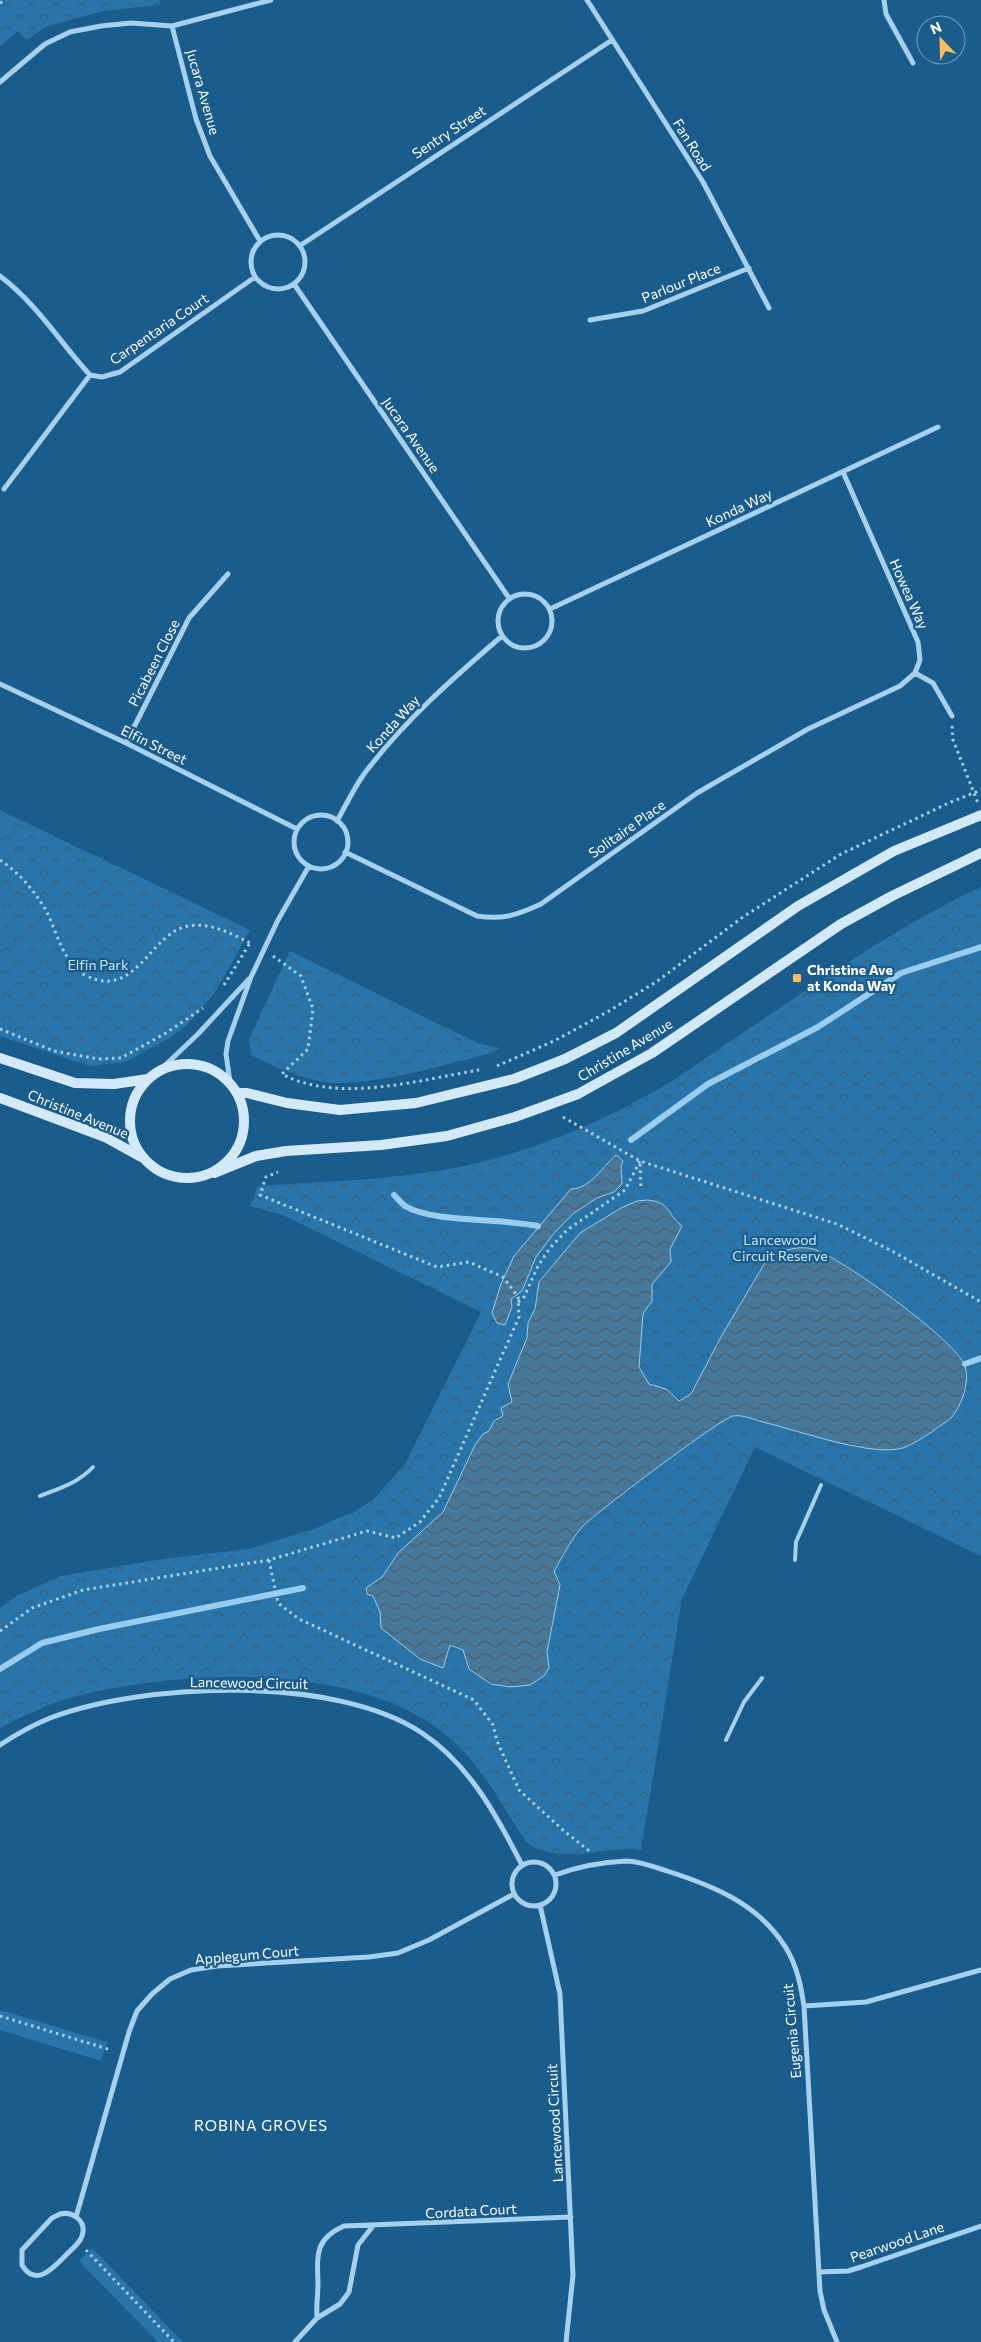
<svg xmlns="http://www.w3.org/2000/svg" width="981" height="2342" viewBox="0 0 981 2342" font-family="Commissioner,sans-serif">
<defs>
<pattern id="park-crowns" width="20" height="18" patternUnits="userSpaceOnUse" patternTransform="scale(1.25)"><rect width="20" height="18" fill="#2975a9"/><path d="M2 6a3 3 0 1 1 6 0M12 15a3 3 0 1 1 6 0" fill="none" stroke="#3c5e76"/></pattern>
<pattern id="water-waves" width="16" height="10" patternUnits="userSpaceOnUse" patternTransform="scale(1.25)"><rect width="16" height="10" fill="#477799"/><path d="M0 5q4-4 8 0t8 0" fill="none" stroke="#4a5f6f"/></pattern>
</defs>
<rect width="100%" height="100%" fill="#1a5c8c"/>
<!-- grass -->
<path fill="#2975a9" d="M 0,2010 L 107,2042 L 101,2061 L 0,2030 Z
M 92,2248 L 183,2342 L 158,2342 L 79,2261 Z"/>
<!-- park -->
<path fill="url(#park-crowns)" d="M 0,0 L 159,0 L 161,5 L 103,11 L 48,26 L 26,40 L 18,31 L 0,46 Z
M 0,810 L 250,930 L 216,991 L 187,1025 L 170,1038 L 125,1062 L 90,1066 L 0,1036 Z
M 981,887 L 981,1556 L 755,1447 L 682,1599 L 641,1850 C 600,1845 566,1866 528,1844 C 503,1809 485,1770 452,1740 C 364,1660 181,1669 73,1697 C 47,1704 24,1716 0,1728 L 0,1608 L 18,1595 L 61,1576 L 169,1558 L 249,1549 L 314,1529 L 355,1511 L 374,1499 L 405,1464 L 481,1312 L 283,1215 L 250,1206 L 258,1186 C 318,1182 378,1180 438,1171 C 510,1159 584,1131 648,1095 C 676,1080 702,1060 729,1042 C 811,988 891,929 981,887 Z
M 290,951 L 480,1044 L 500,1048 L 492,1053 C 442,1065 390,1082 337,1083 C 313,1084 272,1066 251,1055 L 249,1039 Z"/>
<!-- water -->
<path fill="url(#water-waves)" stroke="#98cdf0" d="M 616,1155 L 623,1161 L 621,1167 L 622,1184 L 614,1192 L 597,1198 L 574,1213 L 554,1233 L 536,1257 L 522,1291 L 511,1299 L 512,1307 L 505,1325 L 497,1323 L 492,1313 L 501,1284 L 514,1256 L 571,1189 C 590,1189 603,1166 616,1155 Z
M 648,1200 C 672,1203 666,1214 682,1226 L 670,1249 L 671,1262 L 652,1284 L 652,1301 L 643,1314 L 639,1367 L 649,1384 L 666,1389 L 679,1401 L 691,1394 L 722,1335 L 766,1261 C 777,1251 798,1245 813,1249 C 839,1256 957,1341 965,1366 C 970,1382 962,1404 952,1417 C 947,1422 939,1426 933,1431 C 924,1437 914,1444 903,1448 C 872,1457 799,1431 767,1423 C 756,1421 744,1414 733,1416 C 723,1417 595,1513 583,1526 C 571,1539 563,1556 554,1571 L 560,1585 L 547,1652 L 549,1668 L 544,1676 L 530,1685 L 510,1687 L 491,1684 L 469,1669 L 463,1650 L 450,1645 L 443,1668 L 420,1659 L 381,1628 L 380,1612 L 373,1596 L 367,1594 L 366,1588 L 382,1577 L 399,1552 L 443,1512 L 475,1445 L 483,1434 L 489,1431 L 494,1421 L 503,1416 L 501,1408 L 512,1402 L 508,1384 L 527,1338 L 528,1323 L 535,1309 L 539,1282 L 580,1233 L 621,1208 L 637,1201 Z"/>
<g fill="none" stroke-linecap="round" stroke-linejoin="round">
<!-- stream -->
<path stroke="#98cdf0" stroke-width="6" d="M 631,1140 L 708,1084 L 818,1027 L 901,973 L 981,947
M 394,1195 C 398,1199 401,1203 405,1206 C 433,1223 502,1218 538,1226
M 965,1364 L 981,1358
M 0,1669 L 42,1643 L 99,1629 L 303,1588"/>
<!-- path -->
<path stroke="#a5d0ee" stroke-width="3" stroke-dasharray="2.5 4" stroke-linecap="butt" d="M 0,3 L 6,0
M 952,726 L 953,740 L 978,803
M 0,860 C 19,873 32,888 44,907 C 57,929 61,961 85,975 C 135,1002 151,932 188,926 C 211,922 232,934 252,944
M 273,956 L 301,976 L 313,1009 L 308,1049 L 282,1074 C 338,1104 419,1080 479,1070
M 224,985 L 250,943
M 0,1029 L 54,1051 L 98,1059 L 121,1058 L 166,1033 L 203,1008
M 497,1066 L 556,1040 L 609,1011 L 656,982 L 743,917 L 841,854 L 951,802 L 981,790
M 563,1117 L 640,1161 L 837,1224 L 892,1251 L 981,1302
M 640,1164 L 641,1189
M 518,1302 L 524,1297 L 538,1266 L 550,1248 L 567,1230 L 625,1190 L 640,1161
M 269,1560 L 278,1603 L 299,1619 L 474,1700 L 493,1725 L 497,1741 L 519,1790 L 564,1831 L 592,1853
M 0,1631 L 32,1608 L 83,1590 L 269,1560 L 367,1531 L 396,1538 L 420,1522 L 439,1498 L 519,1317 L 518,1297 L 503,1277 L 469,1262 L 437,1267 L 260,1195 L 266,1177 L 278,1172
M 0,2016 L 111,2050
M 86,2250 L 174,2342"/>
<!-- lane -->
<path stroke="#a5d0ee" stroke-width="4" d="M 40,1496 C 60,1488 78,1483 93,1467
M 795,1560 L 796,1542 L 821,1485
M 726,1740 L 744,1702 L 762,1678"/>
<!-- street -->
<path stroke="#a5d0ee" stroke-width="5" d="M 587,0 L 703,182 L 769,308
M 884,0 L 886,14 L 913,63
M 172,26 L 196,119 L 210,156 L 260,241
M 0,82 L 45,44 L 70,32 L 101,26 L 131,23 L 172,26 L 271,0
M251 262a27 27 0 1 1 54 0a27 27 0 1 1-54 0Z
M 301,245 L 612,40
M 0,276 C 37,304 59,341 90,375
M 294,284 L 509,598
M 590,320 L 643,311 L 749,268
M 843,472 L 918,642 L 920,660 L 915,673 L 933,683 L 952,716
M 4,489 L 90,375 L 102,377 L 120,372 L 255,277
M498 621a27 27 0 1 1 54 0a27 27 0 1 1-54 0Z
M 550,609 L 938,427
M 0,684 L 126,743 L 297,829
M 126,743 L 189,618 L 228,574
M294 842a27 27 0 1 1 54 0a27 27 0 1 1-54 0Z
M 337,821 C 346,805 354,788 364,774 C 404,721 452,679 502,636
M 345,852 L 477,916 C 503,920 517,915 541,904 L 697,793 L 808,729 L 900,686 L 915,673
M 159,1071 L 198,1034 L 249,979
M 230,1082 L 226,1054 L 228,1041 L 251,977 L 278,920 L 309,866
M 0,1745 C 15,1735 33,1725 50,1718 C 146,1682 335,1675 422,1733 C 469,1764 497,1816 522,1865
M512 1884a22 22 0 1 1 44 0a22 22 0 1 1-44 0Z
M 555,1875 C 577,1867 603,1862 626,1861 C 639,1861 655,1867 667,1871 C 714,1886 759,1904 786,1948 C 797,1966 801,1986 804,2006 L 820,2291 L 824,2310 L 837,2342
M 540,1905 L 560,1994 L 573,2275 L 566,2342
M 804,2006 L 866,2002 L 981,1970
M 60,2214 C 73,2211 87,2221 82,2236 C 80,2243 72,2249 67,2254 C 55,2266 36,2289 22,2265 L 22,2250 L 52,2218 Z
M 76,2217 L 129,2032 L 137,2011 L 152,1994 L 170,1979 L 191,1970 L 217,1966 L 369,1957 L 398,1953 L 429,1940 L 514,1894
M 819,2272 L 848,2271 L 861,2267 L 981,2226
M 317,2318 C 316,2306 318,2295 318,2283 C 317,2254 315,2239 344,2226 L 571,2217
M 295,2342 L 317,2318 L 340,2304 L 349,2292 L 358,2245 L 373,2226"/>
<!-- secondary -->
<path stroke="#d2e9fa" stroke-width="10" d="M 0,1058 L 75,1083 L 114,1084 L 148,1079
M130 1121a57 57 0 1 1 114 0a57 57 0 1 1-114 0Z
M 238,1093 L 247,1093 L 287,1103 L 340,1110 L 416,1103 L 514,1079 L 565,1059 L 616,1033 L 798,906 L 894,851 L 981,815
M 0,1098 L 105,1137 L 141,1157
M 214,1173 L 256,1156 L 286,1151 L 381,1145 L 447,1136 L 515,1117 L 578,1094 L 652,1053 L 841,924 L 892,896 L 981,853"/>
</g>
<!-- markers -->
<rect fill="#ffbc62" stroke="#1a5c8c" stroke-width="2" x="792" y="973" width="10" height="10" rx="2.5"/>
<g text-anchor="middle" stroke-width="4.5" stroke-linejoin="round" paint-order="stroke">
<!-- street labels -->
<g font-size="14" fill="#fff" stroke="#1a5c8c">
<text transform="translate(203 92) rotate(74)" y="5">Jucara Avenue</text>
<text transform="translate(449 132) rotate(-33)" y="5">Sentry Street</text>
<text transform="translate(692 145) rotate(58)" y="5">Fan Road</text>
<text transform="translate(681 283) rotate(-22)" y="5">Parlour Place</text>
<text transform="translate(159 329) rotate(-34)" y="5">Carpentaria Court</text>
<text transform="translate(411 435) rotate(55)" y="5">Jucara Avenue</text>
<text transform="translate(739 508) rotate(-25)" y="5">Konda Way</text>
<text transform="translate(909 594) rotate(66)" y="5">Howea Way</text>
<text transform="translate(154 663) rotate(-63)" y="5">Picabeen Close</text>
<text transform="translate(393 724) rotate(-48)" y="5">Konda Way</text>
<text transform="translate(154 745) rotate(26)" y="5">Elfin Street</text>
<text transform="translate(627 829) rotate(-35)" y="5">Solitaire Place</text>
<text transform="translate(625 1050) rotate(-31)" y="5">Christine Avenue</text>
<text transform="translate(78 1114) rotate(22)" y="5">Christine Avenue</text>
<text transform="translate(249 1683) rotate(1)" y="5">Lancewood Circuit</text>
<text transform="translate(247 1955) rotate(-5)" y="5">Applegum Court</text>
<text transform="translate(792 2031) rotate(-95)" y="5">Eugenia Circuit</text>
<text transform="translate(555 2123) rotate(-93)" y="5">Lancewood Circuit</text>
<text transform="translate(471 2211) rotate(-3)" y="5">Cordata Court</text>
<text transform="translate(897 2242) rotate(-19)" y="5">Pearwood Lane</text>
</g>
<!-- park labels -->
<g font-size="14" fill="#cbe7fa" stroke="#1a5c8c">
<text x="98" y="970">Elfin Park</text>
<text x="780" y="1245">Lancewood<tspan x="780" dy="16">Circuit Reserve</tspan></text>
</g>
<!-- poi labels -->
<g font-size="14" font-weight="bold" fill="#fff" stroke="#1a5c8c" text-anchor="start">
<text x="807" y="975">Christine Ave<tspan x="807" dy="16">at Konda Way</tspan></text>
</g>
<!-- neighbourhood labels -->
<g font-size="15" letter-spacing="1" fill="#fff" stroke="#1a5c8c">
<text x="261" y="2131">ROBINA GROVES</text>
</g>
</g>
<!-- north arrow -->
<g transform="translate(941 40) rotate(337)"><circle r="24" fill="#1a5c8c" stroke="#769dba"/>
<path d="M0-4L9 19L0 12L-9 19Z" fill="#ffbc62"/>
<text y="-8" font-size="14" font-weight="bold" text-anchor="middle" fill="#ffffff">N</text>
</g>
</svg>
